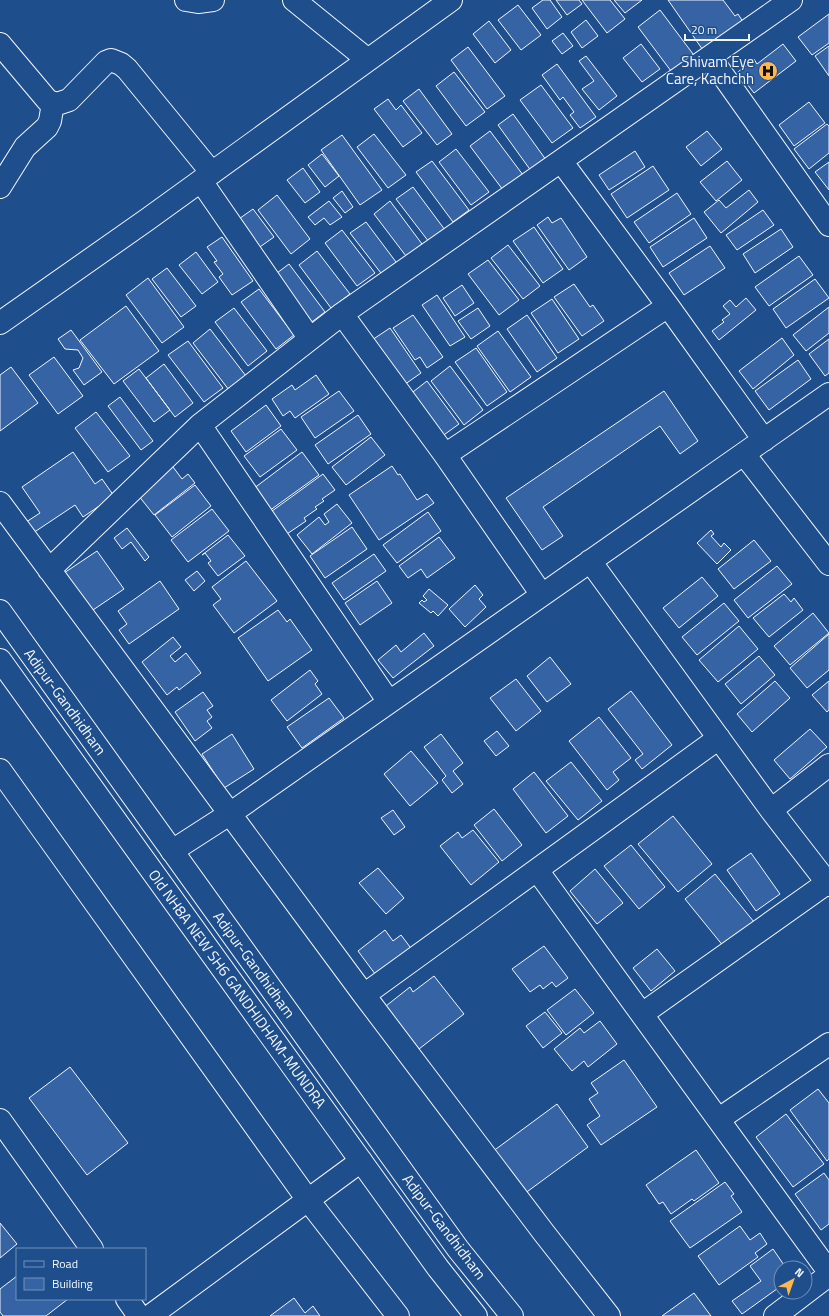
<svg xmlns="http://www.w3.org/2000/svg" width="829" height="1316" viewBox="0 0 829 1316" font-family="'Titillium Web',sans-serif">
<rect width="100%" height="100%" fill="#1f4e8c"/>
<!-- building -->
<path fill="#3563a3" stroke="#f2f6ff" d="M 543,0 L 550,0 L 562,17 L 547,29 L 532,8 Z
M 556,0 L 579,0 L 582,4 L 567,15 Z
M 582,0 L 610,0 L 625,19 L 607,33 Z
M 614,0 L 642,0 L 625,13 Z
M 668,0 L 723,0 L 735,16 L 738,14 L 745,25 L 705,53 Z
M 518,5 L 541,35 L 521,50 L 498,20 Z
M 660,10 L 696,58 L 674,75 L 638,27 Z
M 829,14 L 829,43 L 812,55 L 798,37 Z
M 586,20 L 598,36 L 582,48 L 571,32 Z
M 489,21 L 511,50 L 495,63 L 473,34 Z
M 563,33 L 573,46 L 562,54 L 552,41 Z
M 641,44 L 660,69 L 642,82 L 623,58 Z
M 783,44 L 796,61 L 754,93 L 738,72 L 754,59 L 757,64 Z
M 829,46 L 829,76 L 815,56 Z
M 468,47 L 505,96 L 487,109 L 451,60 Z
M 586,56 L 617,96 L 599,110 L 582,89 L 594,81 L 579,61 Z
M 557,64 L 596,117 L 580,128 L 570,115 L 574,112 L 563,97 L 560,100 L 542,75 Z
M 454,72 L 485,112 L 466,126 L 436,86 Z
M 541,85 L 573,128 L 552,143 L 520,100 Z
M 419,89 L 452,134 L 437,145 L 403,101 Z
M 388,99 L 396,110 L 401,105 L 422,133 L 403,147 L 374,109 Z
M 809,102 L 825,123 L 794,146 L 779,125 Z
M 513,114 L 549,164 L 534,175 L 498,125 Z
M 827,124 L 829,126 L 829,153 L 809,169 L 794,149 Z
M 490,131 L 523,175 L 503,190 L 470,146 Z
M 707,131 L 722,149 L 701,166 L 686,147 Z
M 374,134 L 406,175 L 388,188 L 357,147 Z
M 342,135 L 382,190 L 360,205 L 321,150 Z
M 456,149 L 489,192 L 471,205 L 439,162 Z
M 635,151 L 645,167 L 609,190 L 599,175 Z
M 322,154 L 339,176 L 325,187 L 308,165 Z
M 432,161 L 469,210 L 453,222 L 416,172 Z
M 727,161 L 742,180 L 716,201 L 700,182 Z
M 829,162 L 829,190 L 815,172 Z
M 653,166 L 669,190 L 627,218 L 611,194 Z
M 303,168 L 320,192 L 305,203 L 287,180 Z
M 413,187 L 445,230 L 429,242 L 396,199 Z
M 749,190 L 758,202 L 721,233 L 704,212 L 719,200 L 726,208 Z
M 342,191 L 353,207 L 345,213 L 333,198 Z
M 677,193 L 691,214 L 649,243 L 634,222 Z
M 277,195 L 310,239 L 291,254 L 258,210 Z
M 329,201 L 342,217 L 330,225 L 324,218 L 315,225 L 308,217 Z
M 390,201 L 422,244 L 406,256 L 374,214 Z
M 253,209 L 274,237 L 257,249 L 236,221 Z
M 763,210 L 774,225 L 737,250 L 726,235 Z
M 548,217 L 552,223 L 561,218 L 587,257 L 569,270 L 537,225 Z
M 694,218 L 707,238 L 663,267 L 650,247 Z
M 366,222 L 399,266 L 384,277 L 350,233 Z
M 534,227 L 563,269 L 543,283 L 513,241 Z
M 781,229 L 793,247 L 755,273 L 743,254 Z
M 342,230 L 375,273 L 357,286 L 325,243 Z
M 222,237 L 253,281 L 232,295 L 219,277 L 223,274 L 214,262 L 217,261 L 207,247 Z
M 508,245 L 540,286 L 523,299 L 491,258 Z
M 710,246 L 725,268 L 684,295 L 669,273 Z
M 317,251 L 350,294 L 331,308 L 299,265 Z
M 196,252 L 218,282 L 202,294 L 179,265 Z
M 799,256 L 813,275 L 769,306 L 755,287 Z
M 488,260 L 519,300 L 499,315 L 468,274 Z
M 289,264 L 325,312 L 309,324 L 273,276 Z
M 167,268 L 196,306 L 181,317 L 152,279 Z
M 148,278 L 184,327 L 162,343 L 126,295 Z
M 815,279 L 829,298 L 786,328 L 773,309 Z
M 574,284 L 590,307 L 593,305 L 604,321 L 582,336 L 554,297 Z
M 462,285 L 474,303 L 455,316 L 443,298 Z
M 259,289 L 294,335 L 276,349 L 241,302 Z
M 437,295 L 465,337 L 450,346 L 422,305 Z
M 746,298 L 756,310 L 719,340 L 712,331 L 724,322 L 722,320 L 730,314 L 723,306 L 730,300 L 736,307 Z
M 552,299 L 579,339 L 558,353 L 531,313 Z
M 126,306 L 159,351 L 114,384 L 80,340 Z
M 829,307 L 829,333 L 806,351 L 793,335 Z
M 234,308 L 267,351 L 248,366 L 215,322 Z
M 478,308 L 490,326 L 471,339 L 458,321 Z
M 413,315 L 443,357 L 427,368 L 420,357 L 415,360 L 393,328 Z
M 527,315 L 557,358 L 537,372 L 507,329 Z
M 390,328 L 421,373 L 401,387 L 369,342 Z
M 210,329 L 246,376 L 229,390 L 193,343 Z
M 71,330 L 102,372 L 84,385 L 73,370 L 79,368 L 83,358 L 78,350 L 65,349 L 58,339 Z
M 498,331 L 531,377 L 510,392 L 477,346 Z
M 782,338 L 794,355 L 753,389 L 739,371 Z
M 829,339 L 829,373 L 825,376 L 809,354 Z
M 188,341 L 223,388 L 204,402 L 168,355 Z
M 476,348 L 507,392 L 487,406 L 455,362 Z
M 54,357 L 83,396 L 58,414 L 29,375 Z
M 798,360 L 811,379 L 769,410 L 755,391 Z
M 164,364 L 193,403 L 175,417 L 146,378 Z
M 450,366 L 483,410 L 464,425 L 431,381 Z
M 11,367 L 38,403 L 0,431 L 0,375 Z
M 139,369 L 170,410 L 154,422 L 123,381 Z
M 316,375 L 329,394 L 295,418 L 290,411 L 283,416 L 272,399 L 292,385 L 295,390 Z
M 427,381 L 459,424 L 441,437 L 409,395 Z
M 339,391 L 354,411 L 315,438 L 301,417 Z
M 664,391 L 698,441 L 680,454 L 660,426 L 543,507 L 563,536 L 542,550 L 506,498 Z
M 120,397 L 153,441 L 141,450 L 108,406 Z
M 266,405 L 281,426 L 246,452 L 231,431 Z
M 96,412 L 130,456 L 108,472 L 75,428 Z
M 358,415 L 371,434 L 328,464 L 315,445 Z
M 281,429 L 297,450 L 260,477 L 244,456 Z
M 371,437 L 385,455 L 346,485 L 332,467 Z
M 73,452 L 95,484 L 102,479 L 114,496 L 83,517 L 75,505 L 30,535 L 23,524 L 40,513 L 22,487 Z
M 302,452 L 319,475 L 269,511 L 253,489 Z
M 392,466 L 398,475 L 400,474 L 417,500 L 427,494 L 434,503 L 379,540 L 349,495 Z
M 173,467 L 182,479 L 188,474 L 195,483 L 154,515 L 138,495 Z
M 323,474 L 335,490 L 322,499 L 324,501 L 315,507 L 317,509 L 304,518 L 306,521 L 284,536 L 268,514 Z
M 195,485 L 211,506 L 172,537 L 155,515 Z
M 337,504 L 352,523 L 312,554 L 297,535 L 319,517 L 325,525 L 329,522 L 324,514 Z
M 212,509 L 229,531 L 188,562 L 171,540 Z
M 428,512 L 441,531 L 397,563 L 383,545 Z
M 352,527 L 367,549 L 325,578 L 310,556 Z
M 127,528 L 149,557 L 145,561 L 131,542 L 122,549 L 114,538 Z
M 711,530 L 714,534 L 711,536 L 721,547 L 724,543 L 731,550 L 717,564 L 697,543 Z
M 228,535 L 245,556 L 218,576 L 208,563 L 211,561 L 205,553 L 202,555 Z
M 439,537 L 455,558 L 427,578 L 421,569 L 408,578 L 399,566 Z
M 754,540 L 771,561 L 734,589 L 718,569 Z
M 97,551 L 124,589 L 90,612 L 64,573 Z
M 374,554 L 386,571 L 344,600 L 332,583 Z
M 246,561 L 277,601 L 234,633 L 213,605 L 221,599 L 212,587 Z
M 777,566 L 792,584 L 748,618 L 734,600 Z
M 197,571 L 205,581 L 194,591 L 185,580 Z
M 702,577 L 718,596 L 679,628 L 663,608 Z
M 160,581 L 179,609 L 129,644 L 119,630 L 127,624 L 118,611 Z
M 377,581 L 392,603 L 360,625 L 345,603 Z
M 475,585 L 483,595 L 479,599 L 486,607 L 465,627 L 449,609 Z
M 429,589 L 448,605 L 438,616 L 433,611 L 431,613 L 419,603 L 422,600 L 424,602 L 427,600 L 423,596 Z
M 784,594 L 791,602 L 794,598 L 803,610 L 769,637 L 753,618 Z
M 724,603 L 739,621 L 697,655 L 682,637 Z
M 278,610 L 287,622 L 290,619 L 312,650 L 268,681 L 238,638 Z
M 813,613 L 829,633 L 790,665 L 774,646 Z
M 739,626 L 758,649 L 718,682 L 699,660 Z
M 424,633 L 434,646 L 393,678 L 378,660 L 396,645 L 401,652 Z
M 829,634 L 829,670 L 807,688 L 790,668 Z
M 173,637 L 181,647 L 170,656 L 175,662 L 186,653 L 201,673 L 179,690 L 177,687 L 167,695 L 142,662 Z
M 759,656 L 775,675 L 741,704 L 725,684 Z
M 550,657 L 571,684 L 547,702 L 527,676 Z
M 310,670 L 318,681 L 315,684 L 322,694 L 287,721 L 271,700 Z
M 516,679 L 541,711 L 516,731 L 490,698 Z
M 775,681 L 790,698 L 752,732 L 737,714 Z
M 829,681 L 829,710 L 827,712 L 812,695 Z
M 631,691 L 672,745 L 642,769 L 635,760 L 643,754 L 608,709 Z
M 203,692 L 213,706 L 207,710 L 212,717 L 207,721 L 212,728 L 195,741 L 175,712 Z
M 329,698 L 344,718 L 302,748 L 287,727 Z
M 599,717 L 631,758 L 613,772 L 619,780 L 607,790 L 569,741 Z
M 810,729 L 827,747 L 790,779 L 774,760 Z
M 497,731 L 509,746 L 496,756 L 484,741 Z
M 232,734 L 254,769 L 224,788 L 202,754 Z
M 441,734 L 463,763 L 453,771 L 463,784 L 452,793 L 442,780 L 446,776 L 424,747 Z
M 411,751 L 438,783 L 410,806 L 384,774 Z
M 571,762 L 602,801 L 578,820 L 546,781 Z
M 534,772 L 568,816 L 546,833 L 513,789 Z
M 494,809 L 522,845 L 502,861 L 474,825 Z
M 393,810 L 405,827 L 394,835 L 381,818 Z
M 673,816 L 712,864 L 678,892 L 638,844 Z
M 473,830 L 499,862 L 471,885 L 440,846 L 458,832 L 462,838 Z
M 631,845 L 665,887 L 639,909 L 604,866 Z
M 751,853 L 780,894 L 756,911 L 727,870 Z
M 378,868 L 404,898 L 386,914 L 359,883 Z
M 595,869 L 623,903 L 597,924 L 570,891 Z
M 715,874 L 754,922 L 724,947 L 685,899 Z
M 385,930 L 393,941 L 401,935 L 416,955 L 381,982 L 358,951 Z
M 544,946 L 568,978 L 556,987 L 552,982 L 543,989 L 540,985 L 530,992 L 512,969 Z
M 657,949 L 675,971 L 651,991 L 633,968 Z
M 434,976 L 464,1014 L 419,1049 L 386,1006 L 410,987 L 413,992 Z
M 575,989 L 594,1013 L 566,1035 L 547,1010 Z
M 545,1012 L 562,1033 L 543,1048 L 526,1026 Z
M 600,1021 L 617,1044 L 588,1067 L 584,1061 L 572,1071 L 554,1049 L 580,1028 L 584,1033 Z
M 624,1060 L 657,1107 L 601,1145 L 587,1125 L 600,1116 L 589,1099 L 598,1093 L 591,1083 Z
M 70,1067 L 128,1143 L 87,1175 L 29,1098 Z
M 818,1089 L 829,1103 L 829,1159 L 827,1161 L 790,1110 Z
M 557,1104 L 588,1147 L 524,1194 L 492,1152 Z
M 786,1114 L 824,1164 L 793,1187 L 756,1137 Z
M 696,1150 L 719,1183 L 694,1201 L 692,1199 L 671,1214 L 663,1202 L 659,1204 L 646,1185 Z
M 824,1173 L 829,1180 L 829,1224 L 821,1230 L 795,1194 Z
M 725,1182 L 734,1194 L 731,1196 L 742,1212 L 690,1248 L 670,1221 Z
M 0,1223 L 17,1244 L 0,1258 Z
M 740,1226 L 750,1240 L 760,1233 L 767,1244 L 755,1253 L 758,1257 L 719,1285 L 698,1256 Z
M 773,1249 L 786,1268 L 781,1268 L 781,1286 L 742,1314 L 732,1301 L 761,1281 L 750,1266 Z
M 17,1276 L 17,1299 L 68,1299 L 46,1316 L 3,1316 L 0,1312 L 0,1289 Z
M 694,1293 L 711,1316 L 662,1316 Z
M 294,1298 L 305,1313 L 313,1306 L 320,1316 L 270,1316 Z"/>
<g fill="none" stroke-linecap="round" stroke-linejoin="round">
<defs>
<path id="minor" d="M 186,0 L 198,2 L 213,0
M 294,0 L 368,60
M 0,44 L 48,101 L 57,104 L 69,100 L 106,62 L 111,60 L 121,64 L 127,69 L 212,173
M 710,57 L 829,225
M 561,161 L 668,306 L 764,440
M 201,181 L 310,339
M 0,187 L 25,147 L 47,127 L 50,121 L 53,103
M 342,314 L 445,455 L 542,595
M 0,323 L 148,219 L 451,0
M 200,425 L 389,702
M 744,454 L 829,564
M 445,455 L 668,306
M 0,503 L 364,995 L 544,1233 L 609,1316
M 590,561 L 771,810 L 829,885
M 49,570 L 200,425 L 342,314 L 791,0
M 0,770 L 308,1200 L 398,1316
M 771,810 L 829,765
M 172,851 L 231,813 L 829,394
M 537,870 L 829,1272
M 364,995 L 719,738
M 642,1014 L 827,883
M 719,1119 L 829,1044
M 0,1120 L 92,1249
M 127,1299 L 139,1316
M 150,1316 L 361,1161
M 775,1316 L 829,1275"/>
<path id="major" d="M 0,611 L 458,1249 L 512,1316
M 0,660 L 438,1268 L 476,1316"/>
</defs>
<!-- minor casing -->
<use href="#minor" stroke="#f2f6ff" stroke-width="24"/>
<!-- major casing -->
<use href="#major" stroke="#f2f6ff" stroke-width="24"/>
<!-- minor -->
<use href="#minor" stroke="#1f4e8c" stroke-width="22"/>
<!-- major -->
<use href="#major" stroke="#1f4e8c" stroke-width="22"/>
</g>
<!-- icons -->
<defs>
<symbol id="hospital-disc" viewBox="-11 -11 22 22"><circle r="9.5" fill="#ffb74d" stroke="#1f4e8c"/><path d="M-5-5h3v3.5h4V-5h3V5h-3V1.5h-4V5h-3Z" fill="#111"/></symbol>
</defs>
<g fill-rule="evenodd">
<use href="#hospital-disc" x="757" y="60" width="22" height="22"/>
</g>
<g text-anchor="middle" stroke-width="3" stroke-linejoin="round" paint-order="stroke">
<!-- poi labels -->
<g font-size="15" fill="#f2f6ff" stroke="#1f4e8c" text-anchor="end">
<text x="754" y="67">Shivam Eye<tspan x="754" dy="17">Care, Kachchh</tspan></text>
</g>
<!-- street labels -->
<g font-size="15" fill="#f2f6ff" stroke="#1f4e8c">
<text transform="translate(65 702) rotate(54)" y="5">Adipur-Gandhidham</text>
<text transform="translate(254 965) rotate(54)" y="5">Adipur-Gandhidham</text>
<text transform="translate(237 989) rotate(54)" y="5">Old NH8A NEW SH6 GANDHIDHAM-MUNDRA</text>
<text transform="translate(444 1227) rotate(53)" y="5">Adipur-Gandhidham</text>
</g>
</g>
<!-- legend -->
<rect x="16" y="1248" width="130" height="52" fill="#1f4e8c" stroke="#7391ba"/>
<rect x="24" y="1261" width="20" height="6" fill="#1f4e8c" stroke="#7391ba"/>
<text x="52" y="1268" font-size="12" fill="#f2f6ff">Road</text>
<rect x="24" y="1278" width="20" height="12" fill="#3563a3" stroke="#7391ba"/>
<text x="52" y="1288" font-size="12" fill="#f2f6ff">Building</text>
<!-- north arrow -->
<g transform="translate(793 1280) rotate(41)"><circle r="19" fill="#1f4e8c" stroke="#7391ba"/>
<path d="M0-3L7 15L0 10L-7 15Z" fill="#ffb74d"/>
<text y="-6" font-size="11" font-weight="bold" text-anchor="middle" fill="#f2f6ff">N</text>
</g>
<!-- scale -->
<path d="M685 34v6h64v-6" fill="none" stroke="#f2f6ff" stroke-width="2"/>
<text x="691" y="34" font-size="12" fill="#f2f6ff" stroke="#1f4e8c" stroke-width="3" paint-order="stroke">20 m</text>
</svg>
